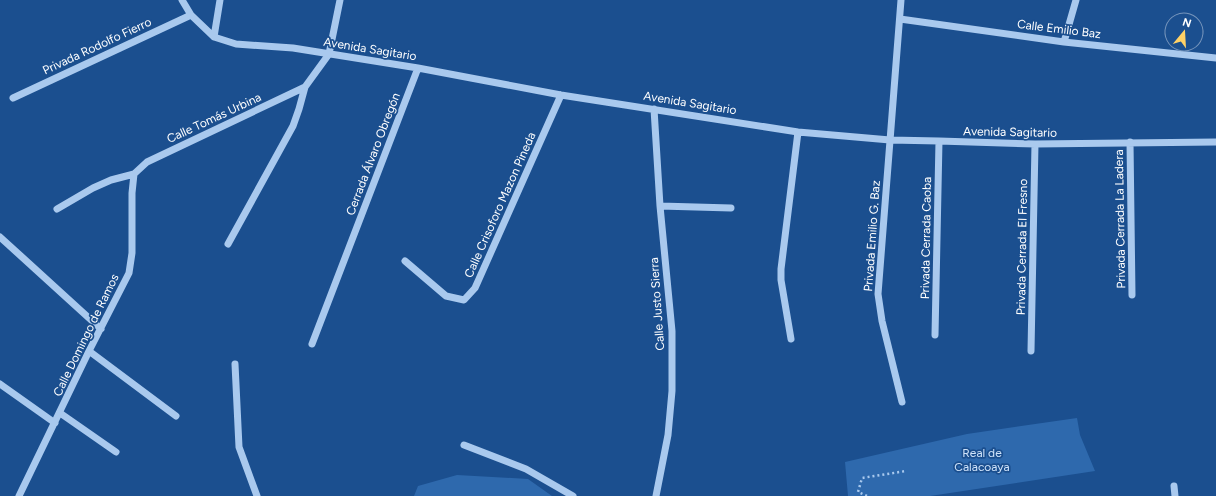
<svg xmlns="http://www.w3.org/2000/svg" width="1216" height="496" viewBox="0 0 1216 496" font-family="Figtree,sans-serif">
<rect width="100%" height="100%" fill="#1b4f8f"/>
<!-- green -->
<path fill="#2e69ad" d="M 1077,418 L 1080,435 L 1095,471 L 930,496 L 848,496 L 845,462 L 967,434 Z
M 457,475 L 528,479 L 552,496 L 414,496 L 418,486 Z"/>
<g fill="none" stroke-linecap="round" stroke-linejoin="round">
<!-- path -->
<path stroke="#a9c9ee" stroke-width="2.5" stroke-dasharray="2 3" stroke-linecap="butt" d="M 867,496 L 858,492 L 862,478 L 906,471"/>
<!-- minor -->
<path stroke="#a9c9ee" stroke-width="7" d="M 182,0 L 191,15 L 214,37 L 236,44 L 293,48 L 418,68 L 561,95 L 798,132 L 890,140 L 939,141 L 1035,144 L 1216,142
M 901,0 L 878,294 L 882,321 L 902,402
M 900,19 L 1064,42 L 1216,58
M 214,37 L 220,0
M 1064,42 L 1076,0
M 13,98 L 191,15
M 654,109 L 660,206 L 672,331 L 672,391 L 668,435 L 656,496
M 1130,142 L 1132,295
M 660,206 L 731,208
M 57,209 L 93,188 L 111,180 L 134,174 L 147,162 L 305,87
M 0,237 L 101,329
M 228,244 L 293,126 L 299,109 L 305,87 L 329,54 L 340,0
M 405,261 L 446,296 L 464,300 L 475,288 L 561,95
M 935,335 L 939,141
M 791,339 L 781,280 L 781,269 L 798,132
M 312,344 L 418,68
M 89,351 L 176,416
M 1031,351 L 1035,144
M 235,364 L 239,447 L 257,496
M 0,384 L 55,423
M 60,413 L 116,452
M 464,445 L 526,469 L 573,496
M 1174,486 L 1175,496
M 19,496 L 89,351 L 129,273 L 132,253 L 132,193 L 134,174"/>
</g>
<g text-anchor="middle" stroke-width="3.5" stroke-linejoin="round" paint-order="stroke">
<!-- street labels -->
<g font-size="12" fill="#fff" stroke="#1b4f8f">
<text transform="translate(1059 29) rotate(7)" y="4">Calle Emilio Baz</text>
<text transform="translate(97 46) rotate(-25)" y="4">Privada Rodolfo Fierro</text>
<text transform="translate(370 49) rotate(9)" y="4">Avenida Sagitario</text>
<text transform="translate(690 103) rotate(9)" y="4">Avenida Sagitario</text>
<text transform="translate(214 118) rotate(-25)" y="4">Calle Tomás Urbina</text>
<text transform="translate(1010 132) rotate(1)" y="4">Avenida Sagitario</text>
<text transform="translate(373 154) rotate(-69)" y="4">Cerrada Álvaro Obregón</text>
<text transform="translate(500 205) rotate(-66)" y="4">Calle Crisoforo Mazon Pineda</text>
<text transform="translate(1120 219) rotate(-91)" y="4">Privada Cerrada La Ladera</text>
<text transform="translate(872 236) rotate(-86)" y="4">Privada Emilio G. Baz</text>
<text transform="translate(926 238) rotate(-89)" y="4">Privada Cerrada Caoba</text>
<text transform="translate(1022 247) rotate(-89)" y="4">Privada Cerrada El Fresno</text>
<text transform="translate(657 304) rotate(-94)" y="4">Calle Justo Sierra</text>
<text transform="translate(86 335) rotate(-64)" y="4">Calle Domingo de Ramos</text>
</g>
<!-- park labels -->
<g font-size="12" fill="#cfe3fa" stroke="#1b4f8f">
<text x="982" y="457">Real de<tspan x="982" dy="14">Calacoaya</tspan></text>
</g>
</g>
<!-- north arrow -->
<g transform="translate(1184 32) rotate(18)"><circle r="19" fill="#1b4f8f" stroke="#7695bc"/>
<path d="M0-3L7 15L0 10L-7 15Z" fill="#ffd166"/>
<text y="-6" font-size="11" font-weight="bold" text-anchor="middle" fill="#ffffff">N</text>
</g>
</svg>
